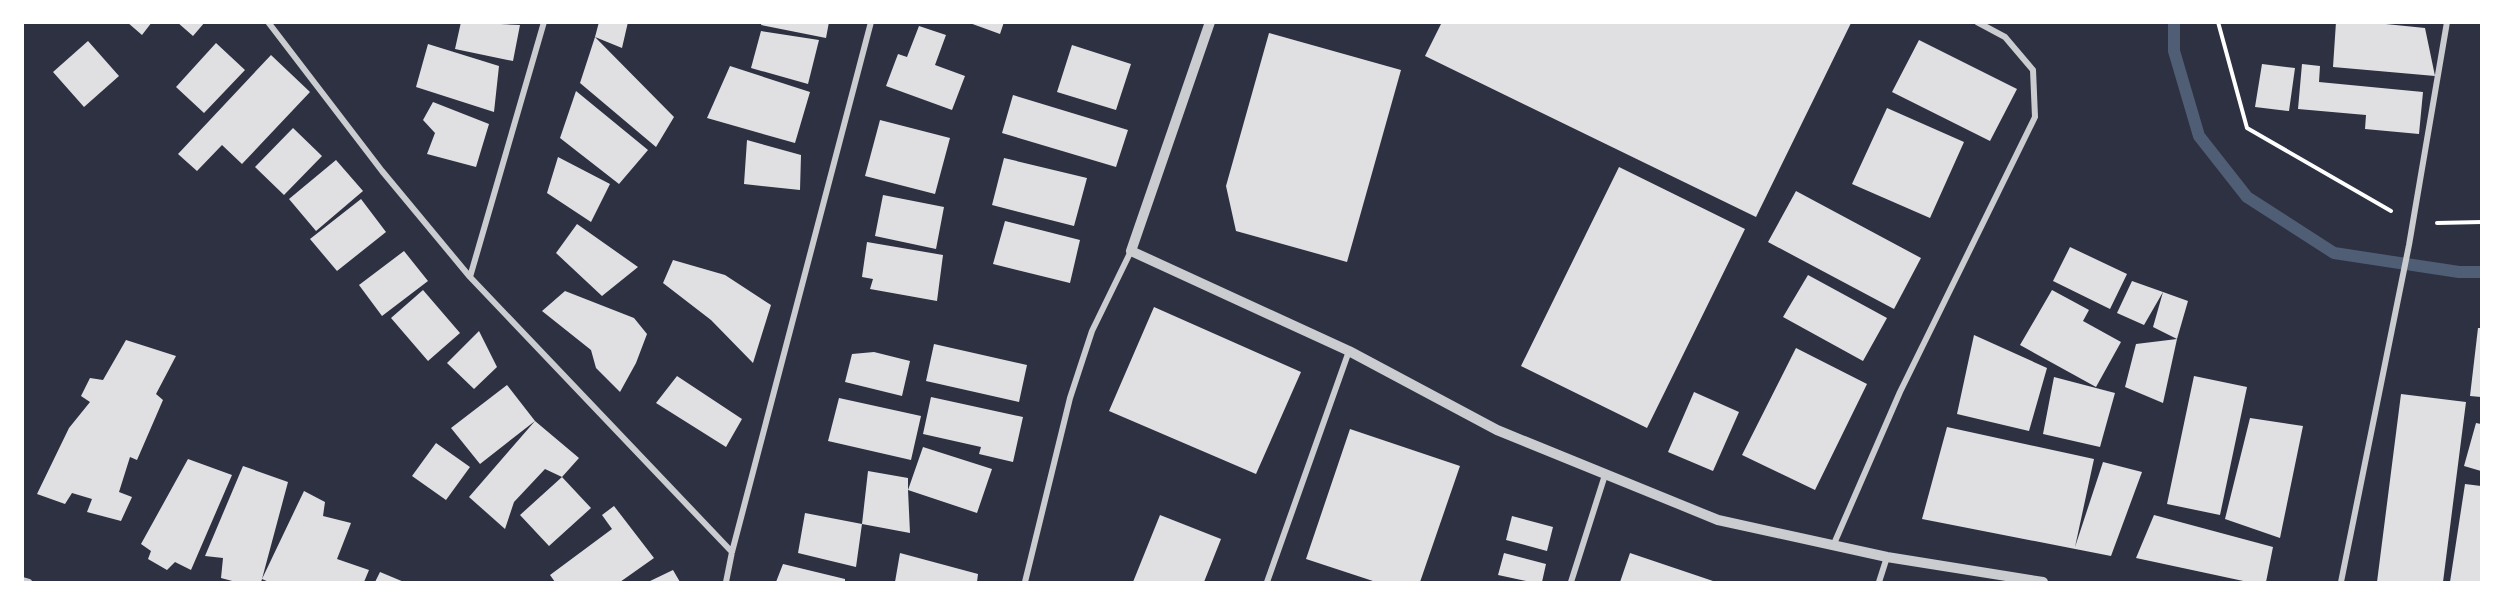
<svg xmlns="http://www.w3.org/2000/svg" width="2504" height="605" viewBox="0 0 2504 605" font-family="Raleway,sans-serif">
<rect width="100%" height="100%" fill="#2d3142"/>
<g fill="none" stroke-linecap="round" stroke-linejoin="round">
<!-- stream -->
<path stroke="#4f5d75" stroke-width="12" d="M 2174,22 L 2174,51 L 2199,136 L 2247,197 L 2334,253 L 2459,272 L 2482,272"/>
</g>
<!-- building -->
<path fill="#e0e0e3" d="M 127,22 L 152,22 L 142,35 Z
M 177,22 L 205,22 L 193,36 Z
M 461,22 L 520,25 L 513,61 L 455,49 Z
M 599,22 L 628,22 L 622,48 L 595,37 Z
M 762,22 L 829,22 L 826,38 L 761,25 Z
M 967,22 L 1004,22 L 1000,34 Z
M 1442,22 L 1850,22 L 1851,23 L 1756,217 L 1425,56 Z
M 2336,22 L 2366,22 L 2425,28 L 2435,76 L 2333,67 Z
M 919,26 L 946,35 L 935,65 L 965,76 L 952,110 L 886,86 L 898,54 L 907,57 Z
M 761,31 L 819,40 L 808,84 L 751,68 Z
M 1269,33 L 1401,70 L 1347,262 L 1236,231 L 1226,186 Z
M 595,37 L 674,117 L 656,147 L 580,83 Z
M 1919,40 L 2017,89 L 1990,141 L 1892,92 Z
M 88,41 L 119,76 L 84,107 L 53,72 Z
M 216,43 L 245,70 L 204,113 L 176,87 Z
M 428,44 L 499,66 L 494,112 L 416,87 Z
M 1072,45 L 1131,64 L 1116,110 L 1057,92 Z
M 271,55 L 310,92 L 242,164 L 222,145 L 197,171 L 178,154 Z
M 2262,64 L 2295,68 L 2289,111 L 2255,107 Z
M 2302,64 L 2320,66 L 2319,82 L 2423,92 L 2419,134 L 2365,129 L 2366,115 L 2298,109 Z
M 730,66 L 810,92 L 795,143 L 707,118 Z
M 576,91 L 648,150 L 619,184 L 560,138 Z
M 1013,95 L 1128,130 L 1116,167 L 1002,133 Z
M 433,102 L 489,124 L 476,167 L 427,154 L 435,133 L 423,120 Z
M 1887,108 L 1964,142 L 1930,218 L 1852,184 Z
M 880,120 L 950,138 L 935,194 L 865,176 Z
M 293,128 L 322,156 L 284,195 L 255,167 Z
M 747,140 L 801,155 L 800,190 L 744,184 Z
M 558,157 L 610,184 L 591,222 L 547,193 Z
M 1004,158 L 1087,178 L 1074,226 L 992,205 Z
M 336,160 L 363,191 L 316,231 L 289,199 Z
M 1619,167 L 1745,229 L 1647,428 L 1521,366 Z
M 1796,191 L 1921,258 L 1894,309 L 1768,242 Z
M 883,195 L 944,207 L 936,249 L 875,236 Z
M 361,199 L 386,232 L 337,271 L 310,239 Z
M 1005,221 L 1080,240 L 1070,283 L 993,264 Z
M 577,224 L 638,267 L 602,296 L 556,253 Z
M 867,242 L 943,255 L 937,301 L 870,289 L 873,279 L 862,277 Z
M 2070,247 L 2127,274 L 2110,309 L 2053,281 Z
M 404,251 L 428,281 L 382,316 L 359,285 Z
M 673,260 L 725,275 L 771,305 L 753,363 L 711,320 L 663,283 Z
M 1808,275 L 1887,318 L 1863,361 L 1783,317 Z
M 2132,281 L 2163,292 L 2144,325 L 2117,313 Z
M 423,290 L 460,333 L 428,361 L 391,318 Z
M 2052,290 L 2089,310 L 2083,321 L 2121,342 L 2096,387 L 2020,345 Z
M 565,291 L 634,318 L 647,334 L 636,363 L 620,392 L 596,368 L 591,350 L 542,311 Z
M 2163,292 L 2188,301 L 2177,339 L 2163,403 L 2125,387 L 2136,344 L 2177,339 L 2153,327 Z
M 1154,307 L 1301,372 L 1256,474 L 1109,411 Z
M 2478,328 L 2481,328 L 2481,397 L 2470,396 Z
M 479,331 L 497,367 L 474,389 L 447,363 Z
M 1974,335 L 2047,368 L 2029,431 L 1957,414 Z
M 126,340 L 176,356 L 156,394 L 163,400 L 137,460 L 130,457 L 119,492 L 132,497 L 121,521 L 87,512 L 92,499 L 72,493 L 65,504 L 37,494 L 69,428 L 90,402 L 81,396 L 90,378 L 103,380 Z
M 934,344 L 1027,365 L 1019,402 L 926,381 Z
M 1796,348 L 1867,384 L 1815,490 L 1742,455 Z
M 874,352 L 910,361 L 902,396 L 845,382 L 852,354 Z
M 677,376 L 742,419 L 726,447 L 656,403 Z
M 2194,376 L 2247,387 L 2220,515 L 2167,504 Z
M 2054,377 L 2115,393 L 2100,447 L 2043,434 Z
M 507,385 L 535,421 L 579,458 L 562,477 L 545,469 L 514,502 L 505,529 L 469,497 L 535,421 L 480,464 L 451,428 Z
M 1694,392 L 1739,412 L 1713,471 L 1668,452 Z
M 2401,394 L 2466,402 L 2443,582 L 2377,582 Z
M 931,397 L 1023,417 L 1013,462 L 979,454 L 981,447 L 923,434 Z
M 839,398 L 921,416 L 911,460 L 828,441 Z
M 2250,418 L 2303,426 L 2280,538 L 2225,519 Z
M 2476,423 L 2481,424 L 2481,471 L 2464,466 Z
M 1947,427 L 2094,459 L 2075,547 L 2103,462 L 2142,472 L 2111,556 L 1922,519 Z
M 1350,429 L 1460,466 L 1420,582 L 1376,582 L 1306,559 Z
M 436,443 L 470,467 L 446,500 L 412,476 Z
M 923,447 L 992,469 L 977,513 L 908,490 L 910,533 L 862,524 L 868,471 L 908,478 L 908,490 Z
M 188,459 L 232,475 L 191,570 L 175,562 L 167,570 L 148,559 L 151,551 L 141,544 Z
M 243,466 L 288,482 L 262,579 L 304,491 L 325,502 L 323,516 L 351,523 L 337,559 L 369,570 L 364,582 L 269,582 L 262,579 L 261,582 L 236,582 L 221,578 L 223,558 L 205,556 Z
M 562,477 L 591,508 L 549,546 L 520,515 Z
M 2465,484 L 2481,486 L 2481,582 L 2450,582 Z
M 614,506 L 654,558 L 620,582 L 555,582 L 550,575 L 612,529 L 602,515 Z
M 805,513 L 862,524 L 856,567 L 798,553 Z
M 1160,515 L 1221,539 L 1204,582 L 1133,582 Z
M 2154,515 L 2273,547 L 2266,582 L 2248,582 L 2136,558 Z
M 1512,516 L 1553,527 L 1547,551 L 1506,540 Z
M 900,553 L 978,574 L 977,582 L 895,582 Z
M 1504,553 L 1546,564 L 1542,582 L 1531,582 L 1498,575 Z
M 1630,553 L 1716,582 L 1620,582 Z
M 783,564 L 845,579 L 845,582 L 776,582 Z
M 673,570 L 680,582 L 648,582 Z
M 380,572 L 404,582 L 375,582 Z"/>
<g fill="none" stroke-linecap="round" stroke-linejoin="round">
<!-- path -->
<path stroke="#fff" stroke-width="4" d="M 2218,22 L 2247,128 L 2391,211
M 2437,223 L 2482,222"/>
<!-- minor -->
<path stroke="#caccd0" stroke-width="6" d="M 268,22 L 382,171 L 470,277 L 732,552
M 470,277 L 544,22
M 1833,546 L 1900,392 L 2035,117 L 2033,70 L 2005,37 L 1977,22
M 22,580 L 29,582
M 726,582 L 732,552 L 871,22
M 1025,582 L 1070,398 L 1092,331 L 1131,251
M 1267,582 L 1349,351
M 1571,582 L 1605,475
M 1879,582 L 1887,557
M 2341,582 L 2409,245 L 2447,22"/>
<!-- tertiary -->
<path stroke="#caccd0" stroke-width="10" d="M 1210,22 L 1131,251 L 1349,351 L 1497,430 L 1718,520 L 1887,557 L 2043,582"/>
</g>
<!-- border -->
<rect width="2504" height="605" fill="none" stroke="#ffffff" stroke-width="48"/>
</svg>
